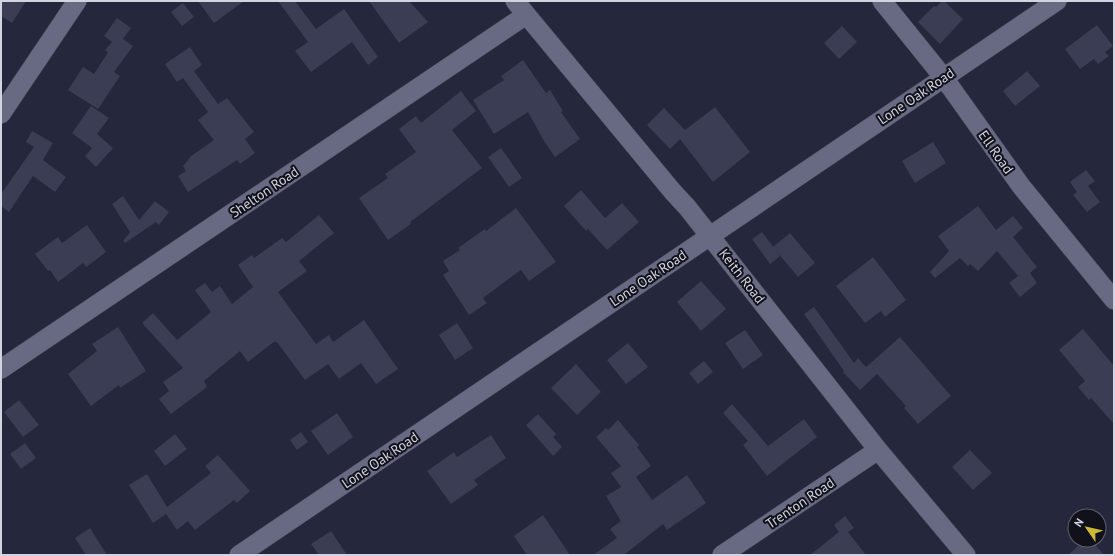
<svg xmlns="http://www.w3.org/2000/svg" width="1115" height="556" viewBox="0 0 1115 556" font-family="'PT Sans',sans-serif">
<rect width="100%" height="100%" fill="#25273c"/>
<!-- building -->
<path fill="#3a3d53" d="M 1,1 L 26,1 L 12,23 L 1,16 Z
M 198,1 L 244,1 L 214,23 Z
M 278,1 L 295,1 L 316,29 L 344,9 L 378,57 L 368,65 L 352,42 L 311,72 L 295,51 L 308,42 Z
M 369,1 L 409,1 L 428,22 L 399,43 Z
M 942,1 L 944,1 L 963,19 L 940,44 L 918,22 L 934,6 L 936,7 Z
M 183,3 L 194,17 L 182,26 L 171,12 Z
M 117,18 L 131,28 L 123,39 L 133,46 L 114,72 L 120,76 L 98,109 L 68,90 L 83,67 L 94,74 L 108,52 L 105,50 L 112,42 L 104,36 Z
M 1097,25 L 1113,46 L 1105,52 L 1109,56 L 1098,64 L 1094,59 L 1080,69 L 1065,49 Z
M 842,26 L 857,42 L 839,59 L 824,43 Z
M 190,47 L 202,65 L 194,71 L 218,104 L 227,98 L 254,132 L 245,139 L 255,153 L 240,164 L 237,160 L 188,192 L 178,176 L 186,171 L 183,166 L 191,156 L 214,140 L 198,120 L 208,112 L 183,78 L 177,82 L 165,64 Z
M 523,60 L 546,93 L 550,90 L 563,111 L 561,112 L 580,139 L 555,157 L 544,141 L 528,112 L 494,134 L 473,100 L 504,80 L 501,76 Z
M 1027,71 L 1040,86 L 1015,106 L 1003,91 Z
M 461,91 L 476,111 L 452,130 L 482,168 L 410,222 L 411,224 L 388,240 L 359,198 L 388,178 L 385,174 L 416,152 L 399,129 L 416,116 L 421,123 Z
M 91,106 L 109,118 L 97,134 L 113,148 L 96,167 L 85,156 L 92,148 L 72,133 Z
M 715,107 L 750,152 L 713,182 L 680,139 L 670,149 L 647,125 L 664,108 L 685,130 Z
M 32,131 L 53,143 L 43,160 L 66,177 L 55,192 L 33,176 L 9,212 L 1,206 L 1,194 L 34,147 L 26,142 Z
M 933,142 L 946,163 L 915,183 L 902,161 Z
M 501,148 L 522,178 L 509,187 L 488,157 Z
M 1086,170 L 1095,181 L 1088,186 L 1100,202 L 1087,212 L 1073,195 L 1077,192 L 1070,182 Z
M 581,190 L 605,218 L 622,203 L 639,222 L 607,250 L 588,229 L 586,231 L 564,206 Z
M 123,196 L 139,220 L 155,201 L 169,212 L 159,225 L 156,222 L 125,243 L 123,241 L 130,232 L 112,204 Z
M 978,206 L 996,230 L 1013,216 L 1023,228 L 1013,237 L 1037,267 L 1030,273 L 1037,283 L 1020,297 L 1009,283 L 1018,276 L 997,251 L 978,271 L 970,264 L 968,266 L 960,258 L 935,278 L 930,272 L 949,251 L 938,236 Z
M 516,208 L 556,262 L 529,281 L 521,270 L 483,298 L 487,303 L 469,315 L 443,275 L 449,271 L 443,261 L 460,250 L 458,248 L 485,229 L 486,231 Z
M 319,215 L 334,233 L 299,261 L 307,271 L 278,292 L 316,344 L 329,335 L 333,342 L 364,320 L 398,369 L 376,384 L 361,363 L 339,379 L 328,364 L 305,380 L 277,342 L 276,343 L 275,341 L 248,362 L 240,351 L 204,381 L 207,387 L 171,414 L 159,399 L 169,391 L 163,382 L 183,368 L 142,323 L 153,313 L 177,340 L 211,312 L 195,290 L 205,283 L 212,292 L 220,286 L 232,304 L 253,287 L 238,265 L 252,255 L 254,258 L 282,238 L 286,242 Z
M 87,225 L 106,252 L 86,267 L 83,263 L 58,282 L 50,270 L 48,271 L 35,254 L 58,237 L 62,243 Z
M 762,232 L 780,256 L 770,264 L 752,239 Z
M 790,233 L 815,263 L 798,277 L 773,247 Z
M 873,257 L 906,300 L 885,317 L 881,311 L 865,323 L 836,286 Z
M 701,281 L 726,309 L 701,331 L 677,302 Z
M 814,307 L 854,363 L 858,358 L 866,367 L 900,337 L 951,396 L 918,424 L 904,408 L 906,406 L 877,374 L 860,390 L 843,372 L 844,371 L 804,314 Z
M 457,323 L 473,348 L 455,360 L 439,335 Z
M 118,327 L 146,371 L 120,388 L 119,385 L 91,406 L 68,374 L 97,351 L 92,344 Z
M 1083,329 L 1114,366 L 1114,424 L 1091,398 L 1089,400 L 1078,387 L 1085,381 L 1059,350 Z
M 745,330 L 763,355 L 743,369 L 725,343 Z
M 628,343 L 648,367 L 626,384 L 607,360 Z
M 704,361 L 713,372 L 698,384 L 689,373 Z
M 576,364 L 601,392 L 577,415 L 551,388 Z
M 19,400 L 39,425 L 23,437 L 4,412 Z
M 732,404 L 768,446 L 804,419 L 817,437 L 767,476 L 743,445 L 748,441 L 723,413 Z
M 337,413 L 353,437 L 328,455 L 311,431 Z
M 538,414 L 556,434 L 553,437 L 562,447 L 553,456 L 526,425 Z
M 618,420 L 639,445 L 637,447 L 651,466 L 636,477 L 652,500 L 687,475 L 706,503 L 667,530 L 663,524 L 624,555 L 593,555 L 617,538 L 610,529 L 621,521 L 606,496 L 621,487 L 611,473 L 621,466 L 596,437 L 606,428 L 608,430 Z
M 301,432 L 308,442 L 297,450 L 290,440 Z
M 175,434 L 187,449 L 165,466 L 154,451 Z
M 491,435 L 506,458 L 474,480 L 478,485 L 451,504 L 427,471 L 454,452 L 457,457 Z
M 25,443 L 36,458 L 21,469 L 10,454 Z
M 970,450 L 992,473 L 973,490 L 952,467 Z
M 218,455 L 250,491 L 237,503 L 234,500 L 195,530 L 188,521 L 177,530 L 166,514 L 153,523 L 129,485 L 147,474 L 167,507 L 211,473 L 205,466 Z
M 543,515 L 570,555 L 527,555 L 514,536 Z
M 845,516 L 854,528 L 848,532 L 866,555 L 810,555 L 839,532 L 834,525 Z
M 90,528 L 107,555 L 86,555 L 75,538 Z
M 331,531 L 347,555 L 319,555 L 311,544 Z
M 1085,540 L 1091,540 L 1104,555 L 1068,555 Z"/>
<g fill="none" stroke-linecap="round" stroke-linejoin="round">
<defs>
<path id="street" d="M 515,1 L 673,192 L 687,207 L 878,450 L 966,555
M 882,1 L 944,78 L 1021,186 L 1114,300
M 1,114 L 77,1
M 1,369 L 526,15
M 239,555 L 1057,1
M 722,555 L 878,450"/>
</defs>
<!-- street casing -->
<use href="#street" stroke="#424354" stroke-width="20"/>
<!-- street -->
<use href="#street" stroke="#686a83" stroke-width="19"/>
</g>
<g text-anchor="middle" stroke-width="4" stroke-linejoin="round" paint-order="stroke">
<!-- street labels -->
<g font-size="14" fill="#d2d4e1" stroke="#10111a">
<text transform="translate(916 96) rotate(-34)" y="5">Lone Oak Road</text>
<text transform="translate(996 152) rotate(55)" y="5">Ell Road</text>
<text transform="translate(264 192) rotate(-34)" y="5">Shelton Road</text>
<text transform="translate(742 276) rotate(52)" y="5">Keith Road</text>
<text transform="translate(648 278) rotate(-34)" y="5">Lone Oak Road</text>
<text transform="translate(380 460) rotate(-34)" y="5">Lone Oak Road</text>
<text transform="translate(800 503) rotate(-34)" y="5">Trenton Road</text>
</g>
</g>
<!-- border -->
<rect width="1115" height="556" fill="none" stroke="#d2d4e1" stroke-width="4"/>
<!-- north arrow -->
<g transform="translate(1087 528) rotate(304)"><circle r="19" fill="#10111a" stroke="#5e5f6a"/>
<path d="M0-3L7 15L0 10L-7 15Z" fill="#cdb938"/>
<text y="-6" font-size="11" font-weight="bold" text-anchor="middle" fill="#d2d4e1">N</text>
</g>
</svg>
